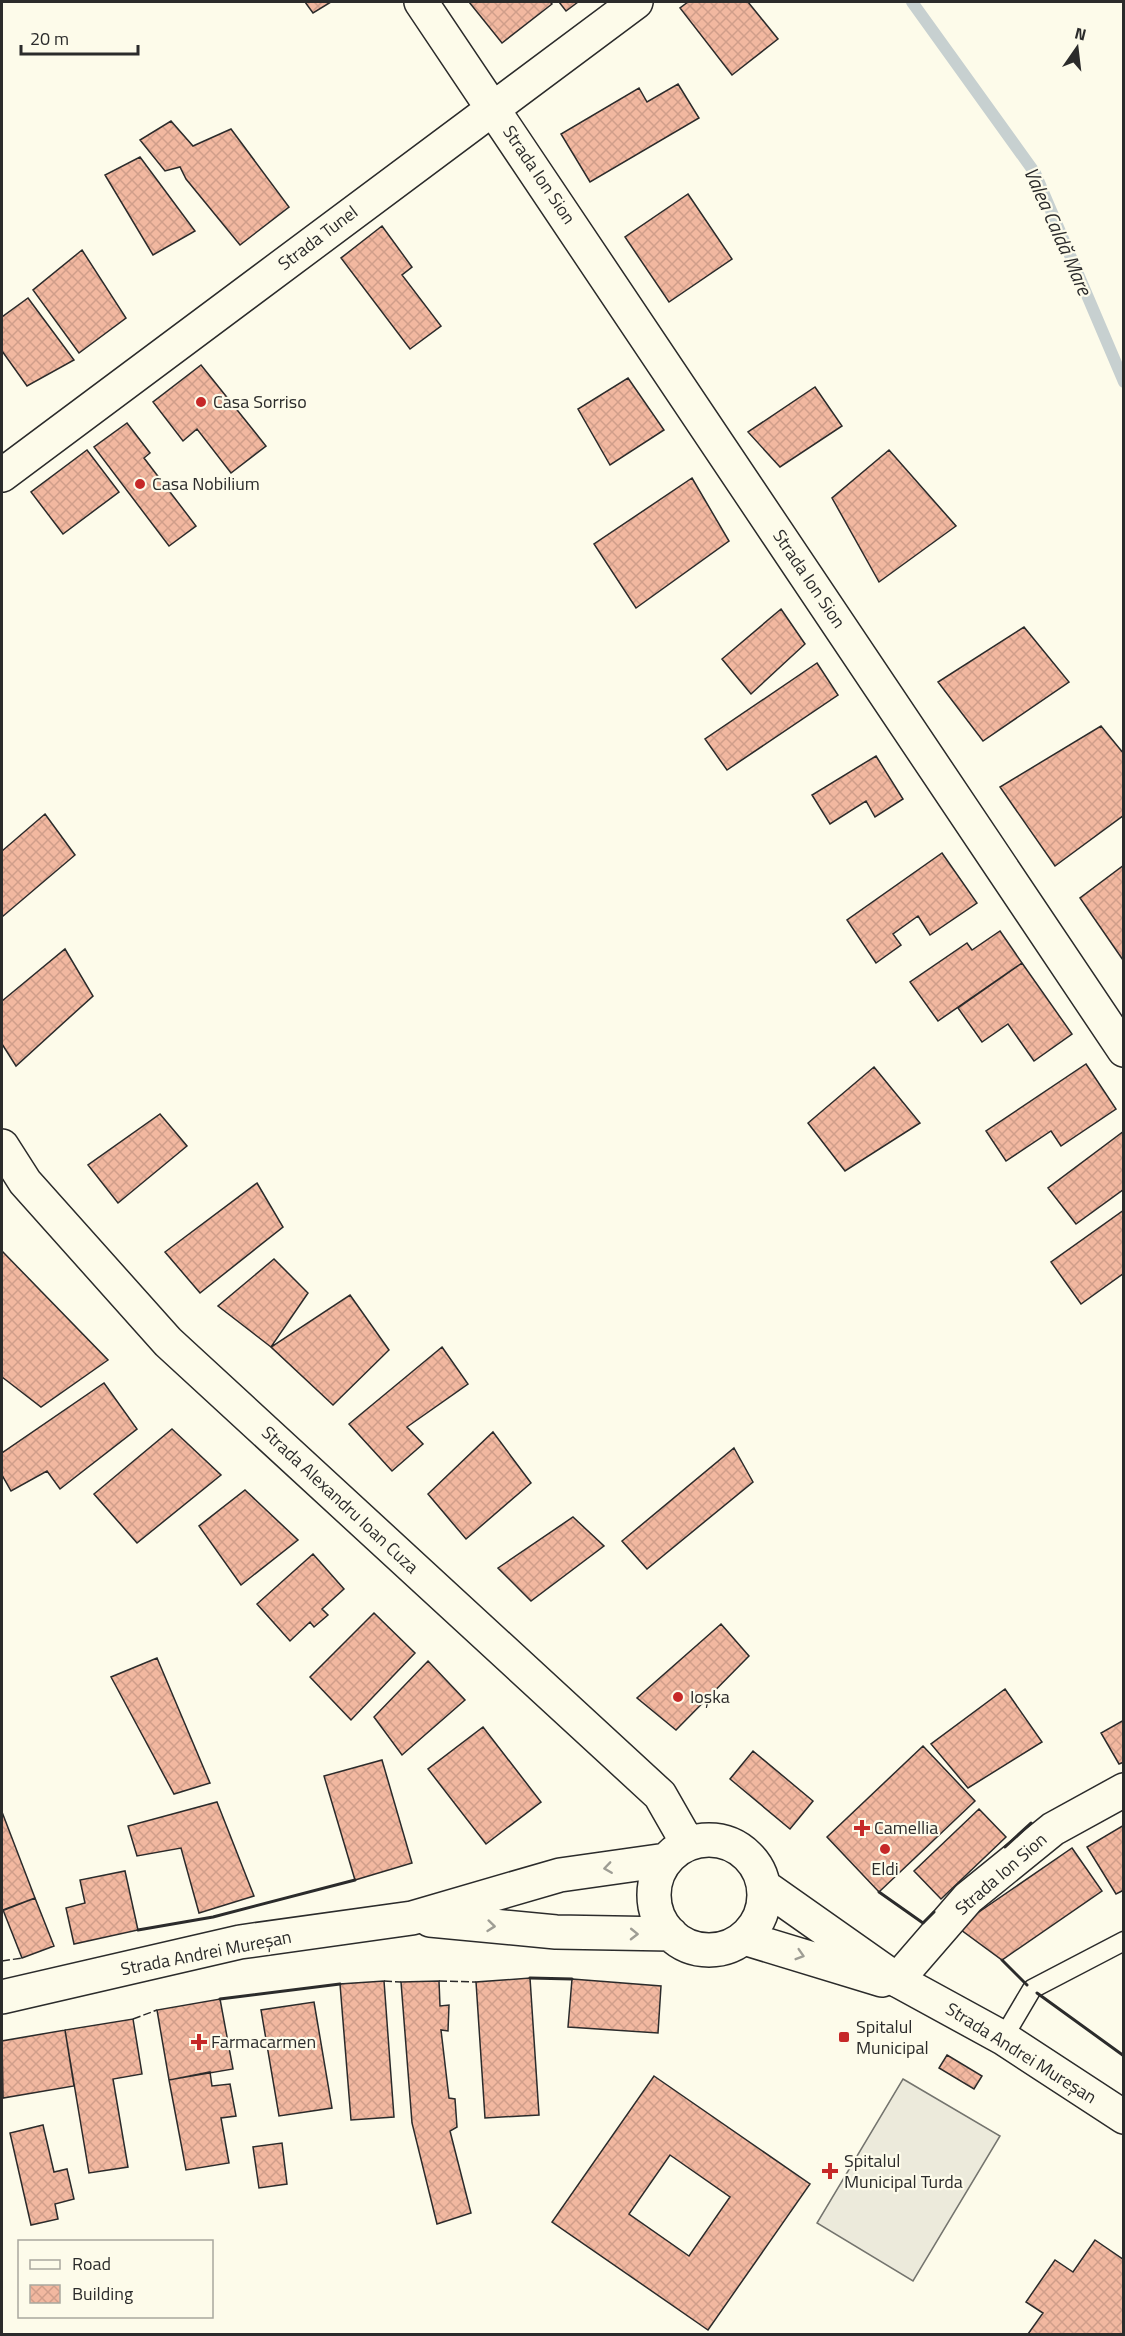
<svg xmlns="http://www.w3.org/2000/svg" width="1125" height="2336" viewBox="0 0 1125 2336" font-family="'Titillium Web',sans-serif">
<defs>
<pattern id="building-cross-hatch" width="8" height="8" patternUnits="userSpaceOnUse" patternTransform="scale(1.5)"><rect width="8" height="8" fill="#f2b8a0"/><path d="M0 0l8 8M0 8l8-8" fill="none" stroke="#d09e8a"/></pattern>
</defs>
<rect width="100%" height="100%" fill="#fdfbea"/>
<!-- parking -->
<path fill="#eceadb" stroke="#74746e" stroke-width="1.5" d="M 903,2079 L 1000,2136 L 913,2281 L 817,2223 Z"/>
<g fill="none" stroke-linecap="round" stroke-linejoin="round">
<!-- stream -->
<path stroke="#c7d0d0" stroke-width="12" d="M 912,2 L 1035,173 L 1124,382"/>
</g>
<!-- building -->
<path fill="url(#building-cross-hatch)" stroke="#2b2b2b" stroke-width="1.5" fill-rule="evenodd" d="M 305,2 L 331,2 L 313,13 Z
M 469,2 L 550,2 L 552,4 L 502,43 Z
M 559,2 L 578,2 L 566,11 Z
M 688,2 L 748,2 L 778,39 L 732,75 L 680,8 Z
M 678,84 L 699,118 L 590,182 L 561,134 L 639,88 L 647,102 Z
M 171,121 L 193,146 L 231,129 L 289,207 L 240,245 L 186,179 L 180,167 L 165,171 L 140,140 Z
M 140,157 L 195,231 L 153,255 L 105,175 Z
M 688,194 L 732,259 L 669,302 L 625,237 Z
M 382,226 L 412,267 L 402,275 L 441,326 L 410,349 L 341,258 Z
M 82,250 L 126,318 L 79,353 L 33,290 Z
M 28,298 L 74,360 L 27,386 L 2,351 L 2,317 Z
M 201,365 L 266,446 L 231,473 L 197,429 L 183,441 L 153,402 Z
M 628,378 L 664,430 L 610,465 L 578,409 Z
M 815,387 L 842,426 L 780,467 L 748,432 Z
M 127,423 L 150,453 L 144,458 L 196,526 L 169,546 L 94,447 Z
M 87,450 L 119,492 L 63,534 L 31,492 Z
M 889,450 L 956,526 L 879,582 L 832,498 Z
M 692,478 L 729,541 L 636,608 L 594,544 Z
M 781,609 L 805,644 L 751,694 L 722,659 Z
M 1024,627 L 1069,682 L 983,741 L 938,682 Z
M 817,663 L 838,695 L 727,770 L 705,739 Z
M 1101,726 L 1124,754 L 1124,815 L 1055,866 L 1000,787 Z
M 876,756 L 903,799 L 875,817 L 866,801 L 830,824 L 812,795 Z
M 45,814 L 75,855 L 2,917 L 2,851 Z
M 942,853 L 977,903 L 930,935 L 918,916 L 893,934 L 901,945 L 876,963 L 847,920 Z
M 1124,865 L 1124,959 L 1123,960 L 1080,898 Z
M 1000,931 L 1022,963 L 938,1021 L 910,982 L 967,943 L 972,950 Z
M 65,949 L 93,996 L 16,1066 L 2,1044 L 2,1001 Z
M 1022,963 L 1072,1034 L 1034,1061 L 1008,1024 L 982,1042 L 958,1008 Z
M 1086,1064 L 1116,1109 L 1061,1146 L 1051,1131 L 1006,1161 L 986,1131 Z
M 874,1067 L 920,1123 L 845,1171 L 808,1123 Z
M 160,1114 L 187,1146 L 118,1203 L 88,1165 Z
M 1124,1131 L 1124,1189 L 1076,1224 L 1048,1188 Z
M 257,1183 L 283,1227 L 200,1293 L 165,1252 Z
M 1124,1210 L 1124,1273 L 1081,1304 L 1051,1262 Z
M 2,1251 L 108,1360 L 41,1407 L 2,1377 Z
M 274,1259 L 308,1293 L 271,1347 L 218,1306 Z
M 350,1295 L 389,1350 L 333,1405 L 271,1347 Z
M 442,1347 L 468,1384 L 407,1427 L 423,1444 L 392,1471 L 349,1424 Z
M 104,1383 L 137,1429 L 60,1489 L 47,1471 L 11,1491 L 2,1475 L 2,1453 Z
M 172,1429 L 221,1475 L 137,1543 L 94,1494 Z
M 493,1432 L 531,1483 L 466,1539 L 428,1494 Z
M 734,1448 L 753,1482 L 647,1569 L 622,1541 Z
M 245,1490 L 298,1540 L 241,1585 L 199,1526 Z
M 573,1517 L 604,1546 L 531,1601 L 498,1568 Z
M 313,1554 L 344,1589 L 322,1609 L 328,1615 L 314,1627 L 310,1622 L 290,1641 L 257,1604 Z
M 374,1613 L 415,1653 L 351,1720 L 310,1677 Z
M 721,1624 L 749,1656 L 676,1730 L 637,1698 Z
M 157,1658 L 210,1783 L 174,1794 L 111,1677 Z
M 428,1661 L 465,1700 L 402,1755 L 374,1717 Z
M 1005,1689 L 1042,1742 L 968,1788 L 931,1744 Z
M 1124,1720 L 1124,1762 L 1119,1764 L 1101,1733 Z
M 483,1727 L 541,1802 L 486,1844 L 428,1769 Z
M 923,1746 L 975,1801 L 879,1892 L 827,1837 Z
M 753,1751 L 813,1801 L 790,1829 L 730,1779 Z
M 382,1760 L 412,1863 L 355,1880 L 324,1776 Z
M 217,1802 L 254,1896 L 199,1913 L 181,1848 L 137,1856 L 128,1826 Z
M 979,1809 L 1006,1837 L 941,1899 L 914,1871 Z
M 2,1812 L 35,1898 L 2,1911 Z
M 1124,1825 L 1124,1890 L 1116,1894 L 1087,1847 Z
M 1072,1848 L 1102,1891 L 1002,1960 L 957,1927 Z
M 125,1871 L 138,1930 L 74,1944 L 66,1908 L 85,1903 L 80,1880 Z
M 35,1898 L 54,1946 L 22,1958 L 3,1910 Z
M 530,1978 L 539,2115 L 485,2118 L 476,1982 Z
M 572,1979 L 661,1986 L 658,2033 L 568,2027 Z
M 384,1981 L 394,2117 L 351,2120 L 340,1984 Z
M 439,1981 L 440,2006 L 449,2005 L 448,2031 L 441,2030 L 449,2098 L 455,2099 L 457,2127 L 450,2131 L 471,2213 L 437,2224 L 412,2123 L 401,1982 Z
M 220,1999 L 233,2069 L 169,2080 L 157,2010 Z
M 314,2002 L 332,2108 L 279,2116 L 261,2010 Z
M 133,2019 L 142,2074 L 113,2079 L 128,2167 L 89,2173 L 65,2030 Z
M 65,2030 L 74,2086 L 3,2098 L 2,2041 Z
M 947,2055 L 982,2076 L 974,2089 L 939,2068 Z
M 210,2072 L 212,2086 L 230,2084 L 236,2116 L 221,2118 L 229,2163 L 186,2170 L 169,2080 Z
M 654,2076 L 810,2184 L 708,2330 L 552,2222 ZM 670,2155 L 730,2197 L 689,2256 L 629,2214 Z
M 43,2125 L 54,2172 L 67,2169 L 74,2199 L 55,2204 L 58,2219 L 31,2225 L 10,2133 Z
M 282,2143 L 287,2184 L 259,2188 L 253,2147 Z
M 1095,2240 L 1124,2260 L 1124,2334 L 1028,2334 L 1043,2313 L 1026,2302 L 1055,2260 L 1073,2272 Z"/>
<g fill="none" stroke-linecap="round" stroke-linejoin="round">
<defs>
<path id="lane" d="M 1003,2038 L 1032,1989 L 1124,1941"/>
<path id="street" d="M 421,2 L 1124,1050
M 2,475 L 636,2
M 897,1980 L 968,1898 L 1053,1829 L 1124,1790"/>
<path id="secondary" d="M 2,1146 L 25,1182 L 168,1342 L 660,1795 L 688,1844
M654 1895a55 55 0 1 1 110 0a55 55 0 1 1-110 0Z
M 765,1887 L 897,1980 L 1003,2038 L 1124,2117
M 430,1920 L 556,1932 L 671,1934
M 744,1938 L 882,1980
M 2,1997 L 240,1942 L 412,1918 L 560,1875 L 666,1860"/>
</defs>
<!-- lane casing -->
<use href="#lane" stroke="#2b2b2b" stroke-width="21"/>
<!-- street casing -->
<use href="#street" stroke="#2b2b2b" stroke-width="36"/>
<!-- secondary casing -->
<use href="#secondary" stroke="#2b2b2b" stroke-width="36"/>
<!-- lane -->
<use href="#lane" stroke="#fdfbea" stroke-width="18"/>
<!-- street -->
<use href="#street" stroke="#fdfbea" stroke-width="33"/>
<!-- secondary -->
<use href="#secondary" stroke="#fdfbea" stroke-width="33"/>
<!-- fence -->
<path stroke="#2b2b2b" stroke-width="1.5" stroke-dasharray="8 3" stroke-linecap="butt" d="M 2,1961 L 22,1958
M 384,1981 L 401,1982
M 439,1981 L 476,1982
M 133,2019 L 157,2010"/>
<!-- wall -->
<path stroke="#2b2b2b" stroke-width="3" d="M 1005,1847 L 1031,1823
M 879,1892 L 923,1923 L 934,1912
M 138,1930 L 213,1917 L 355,1880
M 1002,1960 L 1027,1985
M 530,1978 L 572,1979
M 1037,1993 L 1124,2056
M 220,1999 L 340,1984"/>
</g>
<!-- one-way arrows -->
<defs><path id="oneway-chevron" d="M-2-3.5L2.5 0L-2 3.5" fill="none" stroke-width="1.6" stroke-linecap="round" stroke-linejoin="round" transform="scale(1.5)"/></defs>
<g stroke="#9e9d94">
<use href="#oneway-chevron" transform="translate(608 1868) rotate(172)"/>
<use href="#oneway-chevron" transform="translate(491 1926) rotate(6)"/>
<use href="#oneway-chevron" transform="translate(634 1934) rotate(1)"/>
<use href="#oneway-chevron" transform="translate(800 1955) rotate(17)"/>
</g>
<!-- markers -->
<g fill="#c62828" stroke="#fdfbea" stroke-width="2">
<circle cx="201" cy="402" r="6"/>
<circle cx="140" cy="484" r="6"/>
<circle cx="678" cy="1697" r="6"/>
<path d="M859 1819h6v6h6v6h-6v6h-6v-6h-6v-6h6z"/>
<circle cx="885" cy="1849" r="6"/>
<rect x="838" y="2031" width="12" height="12" rx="3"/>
<path d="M196 2033h6v6h6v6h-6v6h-6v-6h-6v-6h6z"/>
<path d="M827 2162h6v6h6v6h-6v6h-6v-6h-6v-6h6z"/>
</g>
<g text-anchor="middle" stroke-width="4.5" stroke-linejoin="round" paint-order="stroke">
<!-- street labels -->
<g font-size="18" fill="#2b2b2b" stroke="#fdfbea">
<text transform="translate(539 175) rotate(56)" y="6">Strada Ion Sion</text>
<text transform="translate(318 238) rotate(-37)" y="6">Strada Tunel</text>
<text transform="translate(809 579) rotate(56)" y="6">Strada Ion Sion</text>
<text transform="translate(340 1500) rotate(43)" y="6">Strada Alexandru Ioan Cuza</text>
<text transform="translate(1001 1874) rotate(-41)" y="6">Strada Ion Sion</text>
<text transform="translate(206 1953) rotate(-11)" y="6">Strada Andrei Mureșan</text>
<text transform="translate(1021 2053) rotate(32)" y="6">Strada Andrei Mureșan</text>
</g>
<!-- poi labels -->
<g font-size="18" fill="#2b2b2b" stroke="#fdfbea" text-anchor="start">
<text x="213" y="408">Casa Sorriso</text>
<text x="152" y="490">Casa Nobilium</text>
<text x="690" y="1703">Ioșka</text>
<text x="874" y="1834">Camellia</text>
<text x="885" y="1875" text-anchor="middle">Eldi</text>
<text x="856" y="2033">Spitalul<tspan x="856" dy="21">Municipal</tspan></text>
<text x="211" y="2048">Farmacarmen</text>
<text x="844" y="2167">Spitalul<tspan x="844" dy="21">Municipal Turda</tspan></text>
</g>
<!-- water labels -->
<g font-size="20" font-style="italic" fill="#2b2b2b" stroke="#fdfbea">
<text transform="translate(1058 231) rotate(66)" y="7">Valea Caldă Mare</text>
</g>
</g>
<!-- border -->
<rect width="1125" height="2336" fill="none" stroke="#2b2b2b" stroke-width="6"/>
<!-- legend -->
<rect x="18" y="2240" width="195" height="78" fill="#fdfbea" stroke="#a9a89e" stroke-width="1.5"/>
<rect x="30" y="2260" width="30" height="9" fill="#fdfbea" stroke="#a9a89e" stroke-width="1.5"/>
<text x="72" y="2270" font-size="18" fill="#2b2b2b">Road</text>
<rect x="30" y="2285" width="30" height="18" fill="url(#building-cross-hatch)" stroke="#a9a89e" stroke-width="1.5"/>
<text x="72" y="2300" font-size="18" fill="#2b2b2b">Building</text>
<!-- north arrow -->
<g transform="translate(1077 48) rotate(14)" stroke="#fdfbea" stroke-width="4.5" paint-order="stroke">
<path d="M0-4.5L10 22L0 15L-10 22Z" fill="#2b2b2b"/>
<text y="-9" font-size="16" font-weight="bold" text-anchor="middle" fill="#2b2b2b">N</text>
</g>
<!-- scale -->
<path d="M21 45v9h117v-9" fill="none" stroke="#2b2b2b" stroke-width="3"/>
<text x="30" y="45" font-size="18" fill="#2b2b2b" stroke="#fdfbea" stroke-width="4.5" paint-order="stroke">20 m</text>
</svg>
